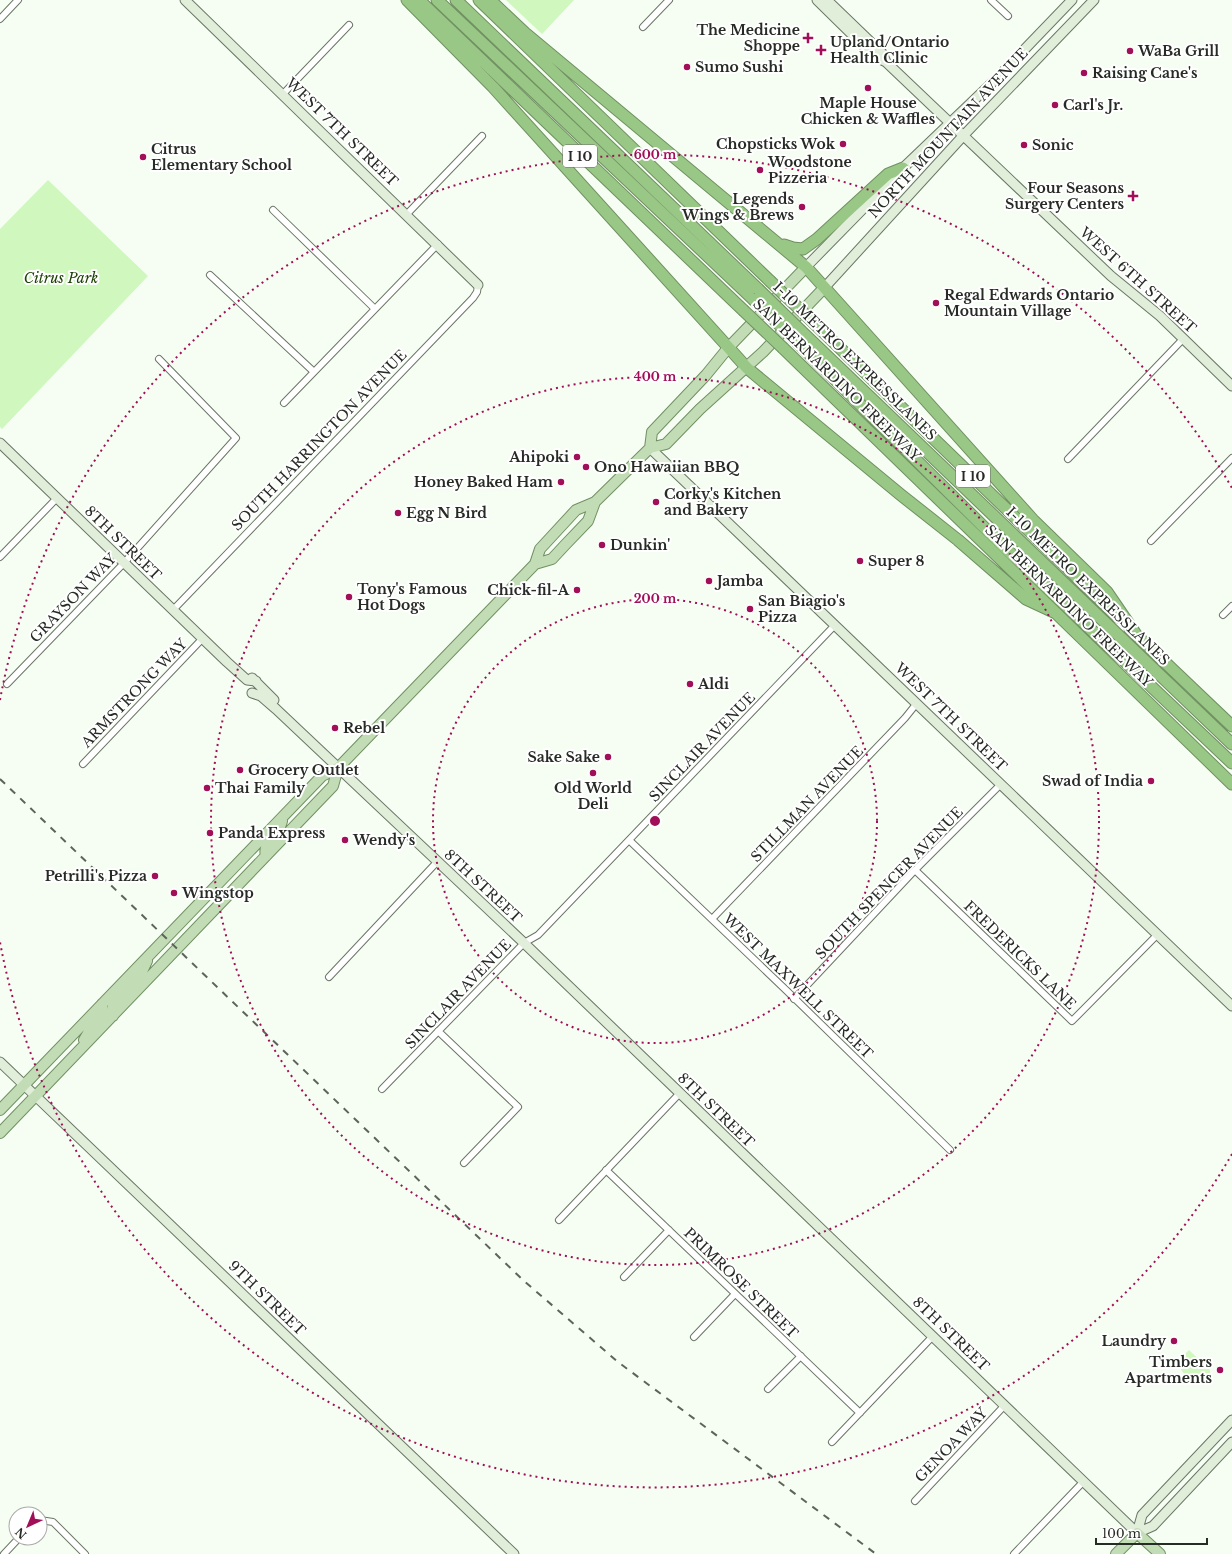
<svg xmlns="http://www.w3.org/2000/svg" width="1232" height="1554" viewBox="0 0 1232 1554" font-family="'Libre Baskerville',serif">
<rect width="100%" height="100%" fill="#f6fef3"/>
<!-- green -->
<path fill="#cff7be" d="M 506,0 L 574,0 L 542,34 Z
M 48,180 L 148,276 L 2,429 L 0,427 L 0,229 Z
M 1189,1350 L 1210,1370 L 1210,1374 L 1204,1381 L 1198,1381 L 1187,1373 L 1185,1375 L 1176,1363 Z"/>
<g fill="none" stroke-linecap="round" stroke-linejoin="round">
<defs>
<path id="street" d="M 991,0 L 1008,16
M 0,19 L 18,0
M 643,27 L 669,0
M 283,94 L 349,25
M 273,210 L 375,309
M 407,214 L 482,136
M 210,275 L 314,372
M 284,403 L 438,244
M 1068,459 L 1183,339
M 1151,541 L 1232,458
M 0,557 L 57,498
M 173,610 L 473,298 L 477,292 L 478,285
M 1223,615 L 1232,606
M 7,684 L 124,563 L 236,438 L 159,359
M 83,764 L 203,638
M 629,840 L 787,991 L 950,1150
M 915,870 L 1072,1021 L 1158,934
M 712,919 L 905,718 L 917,703
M 329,977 L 437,862
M 794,999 L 915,870 L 1001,784
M 438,1031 L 518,1107 L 464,1163
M 382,1089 L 524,943 L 538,935 L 835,625
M 606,1170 L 860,1413
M 559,1220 L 679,1094
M 624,1277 L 669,1230
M 694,1337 L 735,1294
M 768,1389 L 801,1356
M 832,1442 L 933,1336
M 915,1501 L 1005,1405
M 40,1520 L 53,1522 L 85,1554
M 4,1554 L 19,1538
M 1014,1554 L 1084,1481"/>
<path id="secondary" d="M 185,0 L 478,285
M 817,0 L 874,56 L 886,62 L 1111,276 L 1160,316 L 1232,386
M 827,0 L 882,53 L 886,62
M 806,267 L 903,168 L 997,78 L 1072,0
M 825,287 L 963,136 L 1094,0
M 0,443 L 227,662 L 247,680 L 256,681
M 650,448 L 1232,1006
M 252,678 L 274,700
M 252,693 L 261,696 L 276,709 L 524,943 L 1137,1533
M 0,1062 L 514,1554
M 1137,1533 L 1142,1515 L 1232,1420
M 1137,1533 L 1153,1526 L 1232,1442"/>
<path id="primary" d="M 650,448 L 652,432 L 706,375 L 728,348 L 806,267
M 535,564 L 552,559 L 565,545 L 588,521 L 595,502
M 266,856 C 263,845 271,842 277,833 C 279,829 281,825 282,821
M 113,1016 L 113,1004 L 140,976 L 147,961
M 84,1040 L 91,1028 L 104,1015 L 102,1004
M 0,1110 L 322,776 L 338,768 L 535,564 L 540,549 L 576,510 L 595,502 L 650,448 L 666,444 L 700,409 L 763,352 L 825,287
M 0,1133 L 333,786 L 338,768
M 1116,1554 L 1137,1533 L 1160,1554"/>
<path id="highway" d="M 407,0 L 493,87 L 747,368 L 901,495 L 958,540 L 1026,599 L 1056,613
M 419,0 L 743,310
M 437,0 L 753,299
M 456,0 L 758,289
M 479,0 L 770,281
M 490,0 L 525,33 L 806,267 L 1034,521 L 1107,592 L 1135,633
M 784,245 L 793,248 L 803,249 L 817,239 L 888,174 L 903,168
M 811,320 L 1118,617
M 801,331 L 1232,744
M 794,339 L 1004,547 L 1232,763
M 783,348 L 1232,784
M 1130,629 L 1232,726"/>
</defs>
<!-- street casing -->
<use href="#street" stroke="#6b7666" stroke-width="8"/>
<!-- secondary casing -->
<use href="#secondary" stroke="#6b7666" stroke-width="11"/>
<!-- primary casing -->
<use href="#primary" stroke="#719063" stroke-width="12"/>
<!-- highway casing -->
<use href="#highway" stroke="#719063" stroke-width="13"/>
<!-- street -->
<use href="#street" stroke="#fff" stroke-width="6"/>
<!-- secondary -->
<use href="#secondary" stroke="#e0eeda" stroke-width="9"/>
<!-- primary -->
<use href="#primary" stroke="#c2ddb6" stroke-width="10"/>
<!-- highway -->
<use href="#highway" stroke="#99c785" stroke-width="11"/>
<!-- rail -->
<path stroke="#5e635c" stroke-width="2" stroke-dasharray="7 7" stroke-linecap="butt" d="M 0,779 L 524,1281 L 618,1362 L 876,1554"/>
<defs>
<path id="highway-bridge" d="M 770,281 L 811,320
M 758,289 L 801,331
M 753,299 L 794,339
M 743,310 L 783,348"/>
</defs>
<!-- highway-bridge casing -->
<use href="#highway-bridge" stroke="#719063" stroke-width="13" stroke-linecap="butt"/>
<!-- highway-bridge -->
<use href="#highway-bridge" stroke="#99c785" stroke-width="11"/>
</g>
<!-- distance rings -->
<g fill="none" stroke="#a00f58" stroke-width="2" stroke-dasharray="2 4">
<circle cx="655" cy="821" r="222"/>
<circle cx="655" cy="821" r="444"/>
<path d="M1232 1154A666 666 0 0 1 0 942M0 700A666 666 0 0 1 1232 488"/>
</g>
<!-- markers -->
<g fill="#a00f58" stroke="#fff" stroke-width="1.5">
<path d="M806 32h4v4h4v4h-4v4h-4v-4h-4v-4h4z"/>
<path d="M819 44h4v4h4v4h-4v4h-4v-4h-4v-4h4z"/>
<circle cx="1130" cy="51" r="4"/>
<circle cx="687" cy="67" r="4"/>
<circle cx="1084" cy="73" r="4"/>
<circle cx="868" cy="88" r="4"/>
<circle cx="1055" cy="105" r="4"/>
<circle cx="843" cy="144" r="4"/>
<circle cx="1024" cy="145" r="4"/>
<circle cx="143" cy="157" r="4"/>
<circle cx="760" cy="170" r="4"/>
<path d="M1131 190h4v4h4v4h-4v4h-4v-4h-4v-4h4z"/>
<circle cx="802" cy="207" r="4"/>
<circle cx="936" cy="303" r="4"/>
<circle cx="577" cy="457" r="4"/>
<circle cx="586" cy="467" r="4"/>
<circle cx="561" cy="482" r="4"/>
<circle cx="656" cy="502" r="4"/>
<circle cx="398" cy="513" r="4"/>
<circle cx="602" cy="545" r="4"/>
<circle cx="860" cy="561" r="4"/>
<circle cx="709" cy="581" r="4"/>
<circle cx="577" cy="590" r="4"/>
<circle cx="349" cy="597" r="4"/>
<circle cx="750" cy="609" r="4"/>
<circle cx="690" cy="684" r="4"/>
<circle cx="335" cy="728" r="4"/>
<circle cx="608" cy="757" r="4"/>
<circle cx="240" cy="770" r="4"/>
<circle cx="593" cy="773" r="4"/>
<circle cx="1151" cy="781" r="4"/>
<circle cx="207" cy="788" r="4"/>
<circle cx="210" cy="833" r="4"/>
<circle cx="345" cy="840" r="4"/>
<circle cx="155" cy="876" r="4"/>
<circle cx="174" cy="893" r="4"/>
<circle cx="1174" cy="1341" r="4"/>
<circle cx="1220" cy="1370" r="4"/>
</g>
<g text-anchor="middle" stroke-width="4" stroke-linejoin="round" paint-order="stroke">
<!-- shield labels -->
<g fill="#fff" stroke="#686b66" stroke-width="1">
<rect x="563" y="145" width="34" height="22" rx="3"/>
<rect x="956" y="465" width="34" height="22" rx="3"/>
</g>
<g font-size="13" font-weight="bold" fill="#272b25">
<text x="580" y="161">I 10</text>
<text x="973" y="481">I 10</text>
</g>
<!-- poi labels -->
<g font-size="14" font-weight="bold" fill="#272b25" stroke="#fff" text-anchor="start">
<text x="800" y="35" text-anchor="end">The Medicine<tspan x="800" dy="16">Shoppe</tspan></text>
<text x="830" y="47">Upland/Ontario<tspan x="830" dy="16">Health Clinic</tspan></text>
<text x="1138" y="56">WaBa Grill</text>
<text x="695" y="72">Sumo Sushi</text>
<text x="1092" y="78">Raising Cane's</text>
<text x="868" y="108" text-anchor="middle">Maple House<tspan x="868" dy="16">Chicken &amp; Waffles</tspan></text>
<text x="1063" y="110">Carl's Jr.</text>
<text x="835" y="149" text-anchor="end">Chopsticks Wok</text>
<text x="1032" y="150">Sonic</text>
<text x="151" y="154">Citrus<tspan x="151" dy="16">Elementary School</tspan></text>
<text x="768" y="167">Woodstone<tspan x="768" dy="16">Pizzeria</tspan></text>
<text x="1124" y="193" text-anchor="end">Four Seasons<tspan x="1124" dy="16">Surgery Centers</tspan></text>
<text x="794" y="204" text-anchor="end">Legends<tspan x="794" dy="16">Wings &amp; Brews</tspan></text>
<text x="944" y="300">Regal Edwards Ontario<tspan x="944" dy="16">Mountain Village</tspan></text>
<text x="569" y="462" text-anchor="end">Ahipoki</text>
<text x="594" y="472">Ono Hawaiian BBQ</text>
<text x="553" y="487" text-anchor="end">Honey Baked Ham</text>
<text x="664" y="499">Corky's Kitchen<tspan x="664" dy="16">and Bakery</tspan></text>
<text x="406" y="518">Egg N Bird</text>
<text x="610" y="550">Dunkin'</text>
<text x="868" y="566">Super 8</text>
<text x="717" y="586">Jamba</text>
<text x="357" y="594">Tony's Famous<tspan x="357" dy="16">Hot Dogs</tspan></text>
<text x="569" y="595" text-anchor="end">Chick-fil-A</text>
<text x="758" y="606">San Biagio's<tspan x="758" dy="16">Pizza</tspan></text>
<text x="698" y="689">Aldi</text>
<text x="343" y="733">Rebel</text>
<text x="600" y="762" text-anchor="end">Sake Sake</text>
<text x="248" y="775">Grocery Outlet</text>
<text x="1143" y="786" text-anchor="end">Swad of India</text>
<text x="215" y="793">Thai Family</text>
<text x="593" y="793" text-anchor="middle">Old World<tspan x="593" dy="16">Deli</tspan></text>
<text x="218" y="838">Panda Express</text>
<text x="353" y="845">Wendy's</text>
<text x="147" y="881" text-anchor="end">Petrilli's Pizza</text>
<text x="182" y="898">Wingstop</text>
<text x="1166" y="1346" text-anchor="end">Laundry</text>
<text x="1212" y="1367" text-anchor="end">Timbers<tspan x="1212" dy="16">Apartments</tspan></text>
</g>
<!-- street labels -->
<g font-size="14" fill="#272b25" stroke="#fff">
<text transform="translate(342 132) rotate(44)" y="5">WEST 7TH STREET</text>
<text transform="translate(948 133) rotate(-47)" y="5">NORTH MOUNTAIN AVENUE</text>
<text transform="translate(1138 280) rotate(42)" y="5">WEST 6TH STREET</text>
<text transform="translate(855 361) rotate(44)" y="5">I-10 METRO EXPRESSLANES</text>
<text transform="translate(837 380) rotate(44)" y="5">SAN BERNARDINO FREEWAY</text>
<text transform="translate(319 440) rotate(-46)" y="5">SOUTH HARRINGTON AVENUE</text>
<text transform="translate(123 543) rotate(44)" y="5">8TH STREET</text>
<text transform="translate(1088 586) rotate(44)" y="5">I-10 METRO EXPRESSLANES</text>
<text transform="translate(73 598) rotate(-46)" y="5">GRAYSON WAY</text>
<text transform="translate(1069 606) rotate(44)" y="5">SAN BERNARDINO FREEWAY</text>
<text transform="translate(134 693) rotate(-46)" y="5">ARMSTRONG WAY</text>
<text transform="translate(951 717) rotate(44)" y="5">WEST 7TH STREET</text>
<text transform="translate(702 747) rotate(-46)" y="5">SINCLAIR AVENUE</text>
<text transform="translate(807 804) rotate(-46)" y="5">STILLMAN AVENUE</text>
<text transform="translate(889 883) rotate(-46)" y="5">SOUTH SPENCER AVENUE</text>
<text transform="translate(483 886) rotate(43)" y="5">8TH STREET</text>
<text transform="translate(1020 955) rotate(44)" y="5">FREDERICKS LANE</text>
<text transform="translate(798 986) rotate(44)" y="5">WEST MAXWELL STREET</text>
<text transform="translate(458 994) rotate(-46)" y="5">SINCLAIR AVENUE</text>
<text transform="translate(716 1110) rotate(44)" y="5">8TH STREET</text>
<text transform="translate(741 1283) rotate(44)" y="5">PRIMROSE STREET</text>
<text transform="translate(267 1298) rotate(44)" y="5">9TH STREET</text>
<text transform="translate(951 1334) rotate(44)" y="5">8TH STREET</text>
<text transform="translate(951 1445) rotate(-46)" y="5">GENOA WAY</text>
</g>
<!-- park labels -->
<g font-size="14" font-style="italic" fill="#1d4106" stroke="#fff">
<text x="61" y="283">Citrus Park</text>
</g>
</g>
<circle cx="655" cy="821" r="6" fill="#a00f58" stroke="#fff" stroke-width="2"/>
<g font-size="12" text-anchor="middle" font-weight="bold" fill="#a00f58" stroke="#fff" stroke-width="4" stroke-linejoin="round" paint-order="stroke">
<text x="655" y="159">600 m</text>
<text x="655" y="381">400 m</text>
<text x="655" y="603">200 m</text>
</g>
<!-- north arrow -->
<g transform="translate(28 1526) rotate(224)"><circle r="19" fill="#ffffff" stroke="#a9aaa8"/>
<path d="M0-3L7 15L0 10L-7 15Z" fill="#a00f58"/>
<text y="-6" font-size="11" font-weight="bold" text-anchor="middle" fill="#272b25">N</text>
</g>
<!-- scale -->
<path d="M1096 1538v6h111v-6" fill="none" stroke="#272b25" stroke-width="2"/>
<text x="1102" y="1538" font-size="12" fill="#272b25" stroke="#ffffff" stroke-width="3" paint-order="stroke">100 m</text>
</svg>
